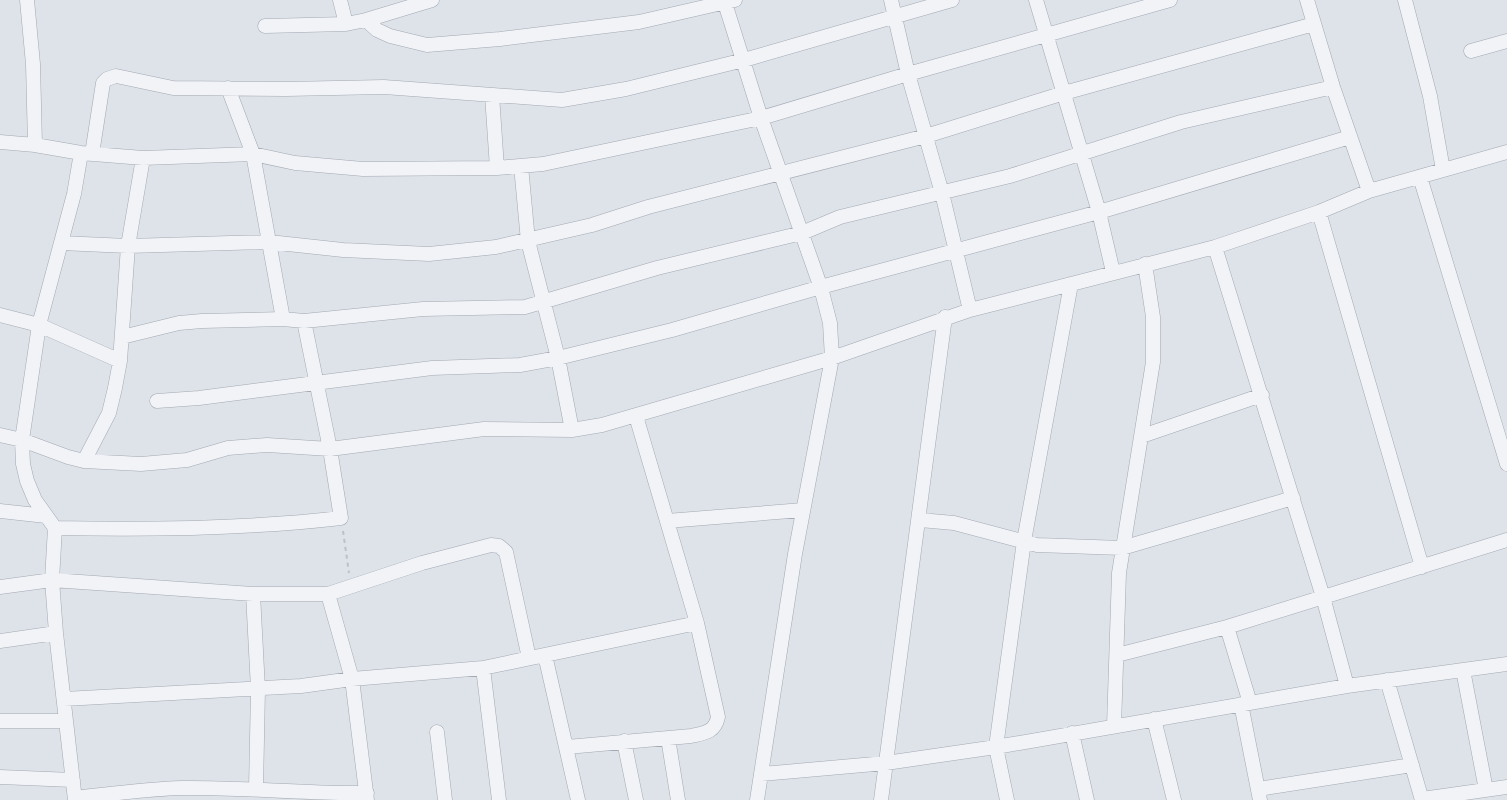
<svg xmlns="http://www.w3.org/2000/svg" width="1507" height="800" viewBox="0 0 1507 800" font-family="'Exo 2',sans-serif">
<rect width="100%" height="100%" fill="#dee2e9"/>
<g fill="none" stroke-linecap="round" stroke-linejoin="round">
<defs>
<path id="minor" d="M 27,0 L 33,64 L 35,145
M 340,0 L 346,24 L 366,20 L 432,0
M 724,0 L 761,118 L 821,288 L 830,323 L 832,358 L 795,554 L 757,800
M 891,0 L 908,74 L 942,193 L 970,310
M 1036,0 L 1099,212 L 1113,272
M 1307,0 L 1333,87 L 1369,191
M 1405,0 L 1430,96 L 1443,170
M 366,20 L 377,30 L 390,36 L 427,45 L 500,39 L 639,22 L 735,0
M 265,26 L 346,24
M 1471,51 L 1507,41
M 228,88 L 253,154 L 283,319
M 492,95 L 497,168
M 0,142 L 35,145 L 81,153 L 143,158 L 253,154 L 295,163 L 363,169 L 497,168 L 543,164 L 761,118 L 908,74 L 1170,0
M 92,154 L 103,83 L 107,79 L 116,76 L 173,88 L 286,89 L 384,87 L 562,100 L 626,89 L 744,60 L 952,0
M 521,166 L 528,241 L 558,358 L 572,430
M 1420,177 L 1507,464
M 1319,212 L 1422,567
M 61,243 L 128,246 L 269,242 L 343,250 L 429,254 L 496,247 L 592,225 L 648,207 L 926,136 L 1064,93 L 1314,24
M 1215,247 L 1323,597 L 1347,686
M 0,315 L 39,325 L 120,361
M 122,337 L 179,323 L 202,321 L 283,319 L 304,321 L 423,309 L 525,307 L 657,268 L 802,233 L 840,217 L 1010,176 L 1181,122 L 1333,87
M 157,401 L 199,398 L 432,368 L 520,365 L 558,358 L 672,330 L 828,285 L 1099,212 L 1350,137
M 0,435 L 22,440 L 68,457 L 84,461 L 141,464 L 187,460 L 228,448 L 267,445 L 330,449 L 484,429 L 572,430 L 602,425 L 832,358 L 970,310 L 1215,247 L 1319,212 L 1369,191 L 1507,152
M 1142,436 L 1262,395
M 84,461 L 109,413 L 115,388 L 120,361 L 128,246 L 143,158
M 0,511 L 46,516
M 920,520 L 954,523 L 1037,545 L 1122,548 L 1293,498
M 667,521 L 803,510
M 55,528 C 151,530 246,529 341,518 L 330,449 L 304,321
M 0,587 L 52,580 L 253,594 L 328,594 L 422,563 L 491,545 L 499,546 L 506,552 L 529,658
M 253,594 L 258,689 L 256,789
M 328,594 L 352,679 L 367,800
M 1227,627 L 1250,703
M 0,641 L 56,633
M 545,655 L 578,800
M 1117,655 L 1227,627 L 1507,540
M 483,668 L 499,800
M 1463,670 L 1486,790
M 1387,680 L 1422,800
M 64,699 L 301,686 L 352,679 L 483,668 L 697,623
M 1241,704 L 1260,800
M 1154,719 L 1174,800
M 0,721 L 66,721
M 1114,726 L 1119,573 L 1153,362 L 1153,317 L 1145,264
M 437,732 L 445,800
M 1072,733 L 1087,800
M 668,738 L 678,800
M 624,741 L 636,800
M 567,747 L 691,736 C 705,733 715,732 718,717 L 697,623 L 636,416
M 761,774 L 886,763 L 996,747 L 1347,686 L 1507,664
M 0,777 L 73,780
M 1258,789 L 1412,765
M 75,798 C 111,794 146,789 181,788 C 243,787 305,794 367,793
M 1422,799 L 1507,787
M 75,800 L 56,633 L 52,580 L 55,528 L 35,500 L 27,481 L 23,464 L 22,440 L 39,325 L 74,194 L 81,153
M 881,800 L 945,317
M 1007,800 L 996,747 L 1024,541 L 1071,284"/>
</defs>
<!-- minor casing -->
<use href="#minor" stroke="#a3a9b3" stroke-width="15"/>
<!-- path -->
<path stroke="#bcc0c7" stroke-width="2" stroke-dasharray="4 4" stroke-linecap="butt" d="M 343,531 L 349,573"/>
<!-- minor -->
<use href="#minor" stroke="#f1f3f7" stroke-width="14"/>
</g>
</svg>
